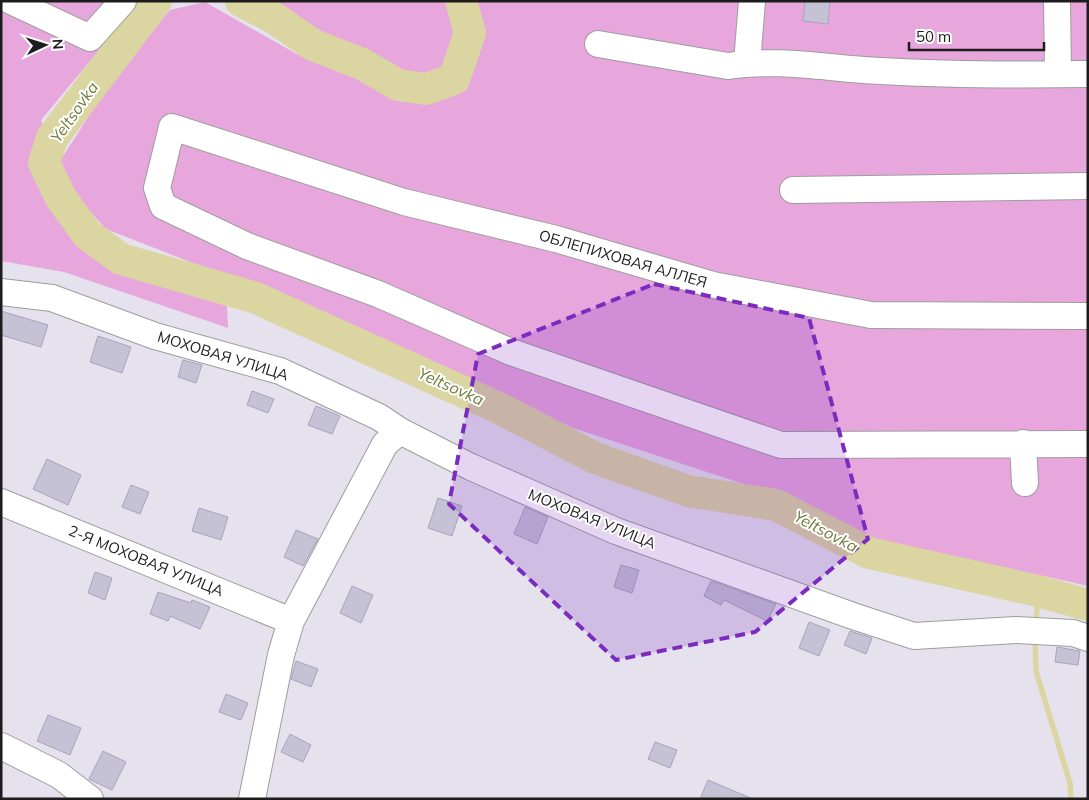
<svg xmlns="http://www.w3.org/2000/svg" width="1089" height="800" viewBox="0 0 1089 800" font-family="Mulish,sans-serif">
<rect width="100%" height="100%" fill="#e5e2ed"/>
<!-- grass -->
<path fill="#e7a7dc" d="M 1,1 L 140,1 L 41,120 L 64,192 L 124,256 L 227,304 L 228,328 L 64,272 L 1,261 Z
M 268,1 L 448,1 L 458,33 L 445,72 L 426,82 L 402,76 Z
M 475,1 L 1088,1 L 1088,586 L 1048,577 L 882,546 L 789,499 L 573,428 L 295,303 L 106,229 L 79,200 L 60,161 L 110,83 L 170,10 L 205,2 L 302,57 L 426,105 L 468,83 L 484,30 Z"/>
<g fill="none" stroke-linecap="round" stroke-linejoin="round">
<!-- stream -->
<path stroke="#dbd5a2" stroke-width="5.5" d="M 1036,624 L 1038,591
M 1035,638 L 1036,671 L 1070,783 L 1071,799"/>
<!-- river -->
<path stroke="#dbd5a2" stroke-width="32" d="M 156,1 L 52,138 L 44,163 L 61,198 L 87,234 L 121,259 L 256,298 L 501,409 L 595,458 L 688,491 L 776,505 L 869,553 L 1038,591 L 1088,605
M 241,1 L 274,18 L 313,45 L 362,64 L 398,85 L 426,89 L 454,79 L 470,33 L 461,1"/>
</g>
<!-- building -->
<path fill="#c4c2d4" stroke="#a7a4be" d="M 805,1 L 830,1 L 828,24 L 803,21 Z
M 1,311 L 48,325 L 41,347 L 1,335 Z
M 98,336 L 131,347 L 122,373 L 90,362 Z
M 183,360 L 202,365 L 196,383 L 178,377 Z
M 252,391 L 274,399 L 268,413 L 247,405 Z
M 316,406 L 340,416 L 332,434 L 308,425 Z
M 47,459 L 81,475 L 68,505 L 33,489 Z
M 131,485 L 149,492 L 140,514 L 122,507 Z
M 438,498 L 462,506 L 452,536 L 428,528 Z
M 525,507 L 548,517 L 537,544 L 514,534 Z
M 199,508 L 228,517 L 221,540 L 192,531 Z
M 296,530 L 318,539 L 303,566 L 284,557 Z
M 621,565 L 639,570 L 632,593 L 614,587 Z
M 95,572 L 112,578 L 105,600 L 88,593 Z
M 711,581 L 776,604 L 767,621 L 724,600 L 721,605 L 704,596 Z
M 352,586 L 373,595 L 361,623 L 340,613 Z
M 158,592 L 191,603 L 192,600 L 210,607 L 200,629 L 170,616 L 168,621 L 150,614 Z
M 809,622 L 830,630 L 819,656 L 799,648 Z
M 850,631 L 872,638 L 866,654 L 844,645 Z
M 1057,647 L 1080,651 L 1078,665 L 1055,662 Z
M 296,661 L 318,669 L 311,687 L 291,679 Z
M 226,694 L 248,703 L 241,720 L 219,712 Z
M 48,715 L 81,728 L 70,755 L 37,741 Z
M 290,734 L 311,745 L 303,762 L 281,752 Z
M 655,742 L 677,750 L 670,768 L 648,759 Z
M 103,751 L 126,762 L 112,790 L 89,779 Z
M 708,780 L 753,799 L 700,799 Z"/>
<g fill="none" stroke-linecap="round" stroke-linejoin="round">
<defs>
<path id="minor" d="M 11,1 L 90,38 L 123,1
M 1057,1 L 1058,74
M 598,44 L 728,66 C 779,58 831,69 881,71 C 950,75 1019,75 1088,74
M 747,63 L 752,1
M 793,190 L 1088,186
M 1,292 L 52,298 L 155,336 L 280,371 L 379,417 L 400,431 L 471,467 L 616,531 L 853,616 L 914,636 L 1016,630 L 1073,633 L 1088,638
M 1088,316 L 871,315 L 713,285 L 556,239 L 404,202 L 172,127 L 157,188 L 163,206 L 247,246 L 378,294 L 511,352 L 781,445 L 1088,444
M 1023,443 L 1025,483
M 1,502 L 291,621
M 1,746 L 59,775 L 90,799
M 252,799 L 281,655 L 291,621 L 385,444 L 400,431"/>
</defs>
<!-- minor casing -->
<use href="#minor" stroke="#9d9d9d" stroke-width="28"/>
<!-- minor -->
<use href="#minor" stroke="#fff" stroke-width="26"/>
</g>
<!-- marked area -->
<path fill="#7b2cbf" fill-opacity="0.2" stroke="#7b2cbf" stroke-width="4" stroke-dasharray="10 6" stroke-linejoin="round" d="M 654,284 L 809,318 L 868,539 L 755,632 L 616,660 L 449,504 L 478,354 Z"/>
<g text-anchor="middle" stroke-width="4" stroke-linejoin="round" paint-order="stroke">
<!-- street labels -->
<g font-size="15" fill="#1c1c1c" stroke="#fff">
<text transform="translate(623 259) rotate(16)" y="5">ОБЛЕПИХОВАЯ АЛЛЕЯ</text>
<text transform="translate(223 356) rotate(17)" y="5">МОХОВАЯ УЛИЦА</text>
<text transform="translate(592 519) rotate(22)" y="5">МОХОВАЯ УЛИЦА</text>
<text transform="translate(146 561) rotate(22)" y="5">2-Я МОХОВАЯ УЛИЦА</text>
</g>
<!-- water labels -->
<g font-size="16" font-style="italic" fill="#707b3a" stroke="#fff">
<text transform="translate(74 112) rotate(-55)" y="6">Yeltsovka</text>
<text transform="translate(451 386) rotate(24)" y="6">Yeltsovka</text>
<text transform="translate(826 531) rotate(28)" y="6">Yeltsovka</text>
</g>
</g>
<!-- border -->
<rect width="1089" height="800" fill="none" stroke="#1c1c1c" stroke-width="5"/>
<!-- north arrow -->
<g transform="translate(45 45) rotate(86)" stroke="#ffffff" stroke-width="4" paint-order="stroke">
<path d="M0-4L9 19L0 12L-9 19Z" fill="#1c1c1c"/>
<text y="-8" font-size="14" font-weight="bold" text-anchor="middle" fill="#1c1c1c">N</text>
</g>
<!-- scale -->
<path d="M909 42v8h135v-8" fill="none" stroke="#1c1c1c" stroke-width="2.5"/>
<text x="916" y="42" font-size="15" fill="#1c1c1c" stroke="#ffffff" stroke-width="4" paint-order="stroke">50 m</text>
</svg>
